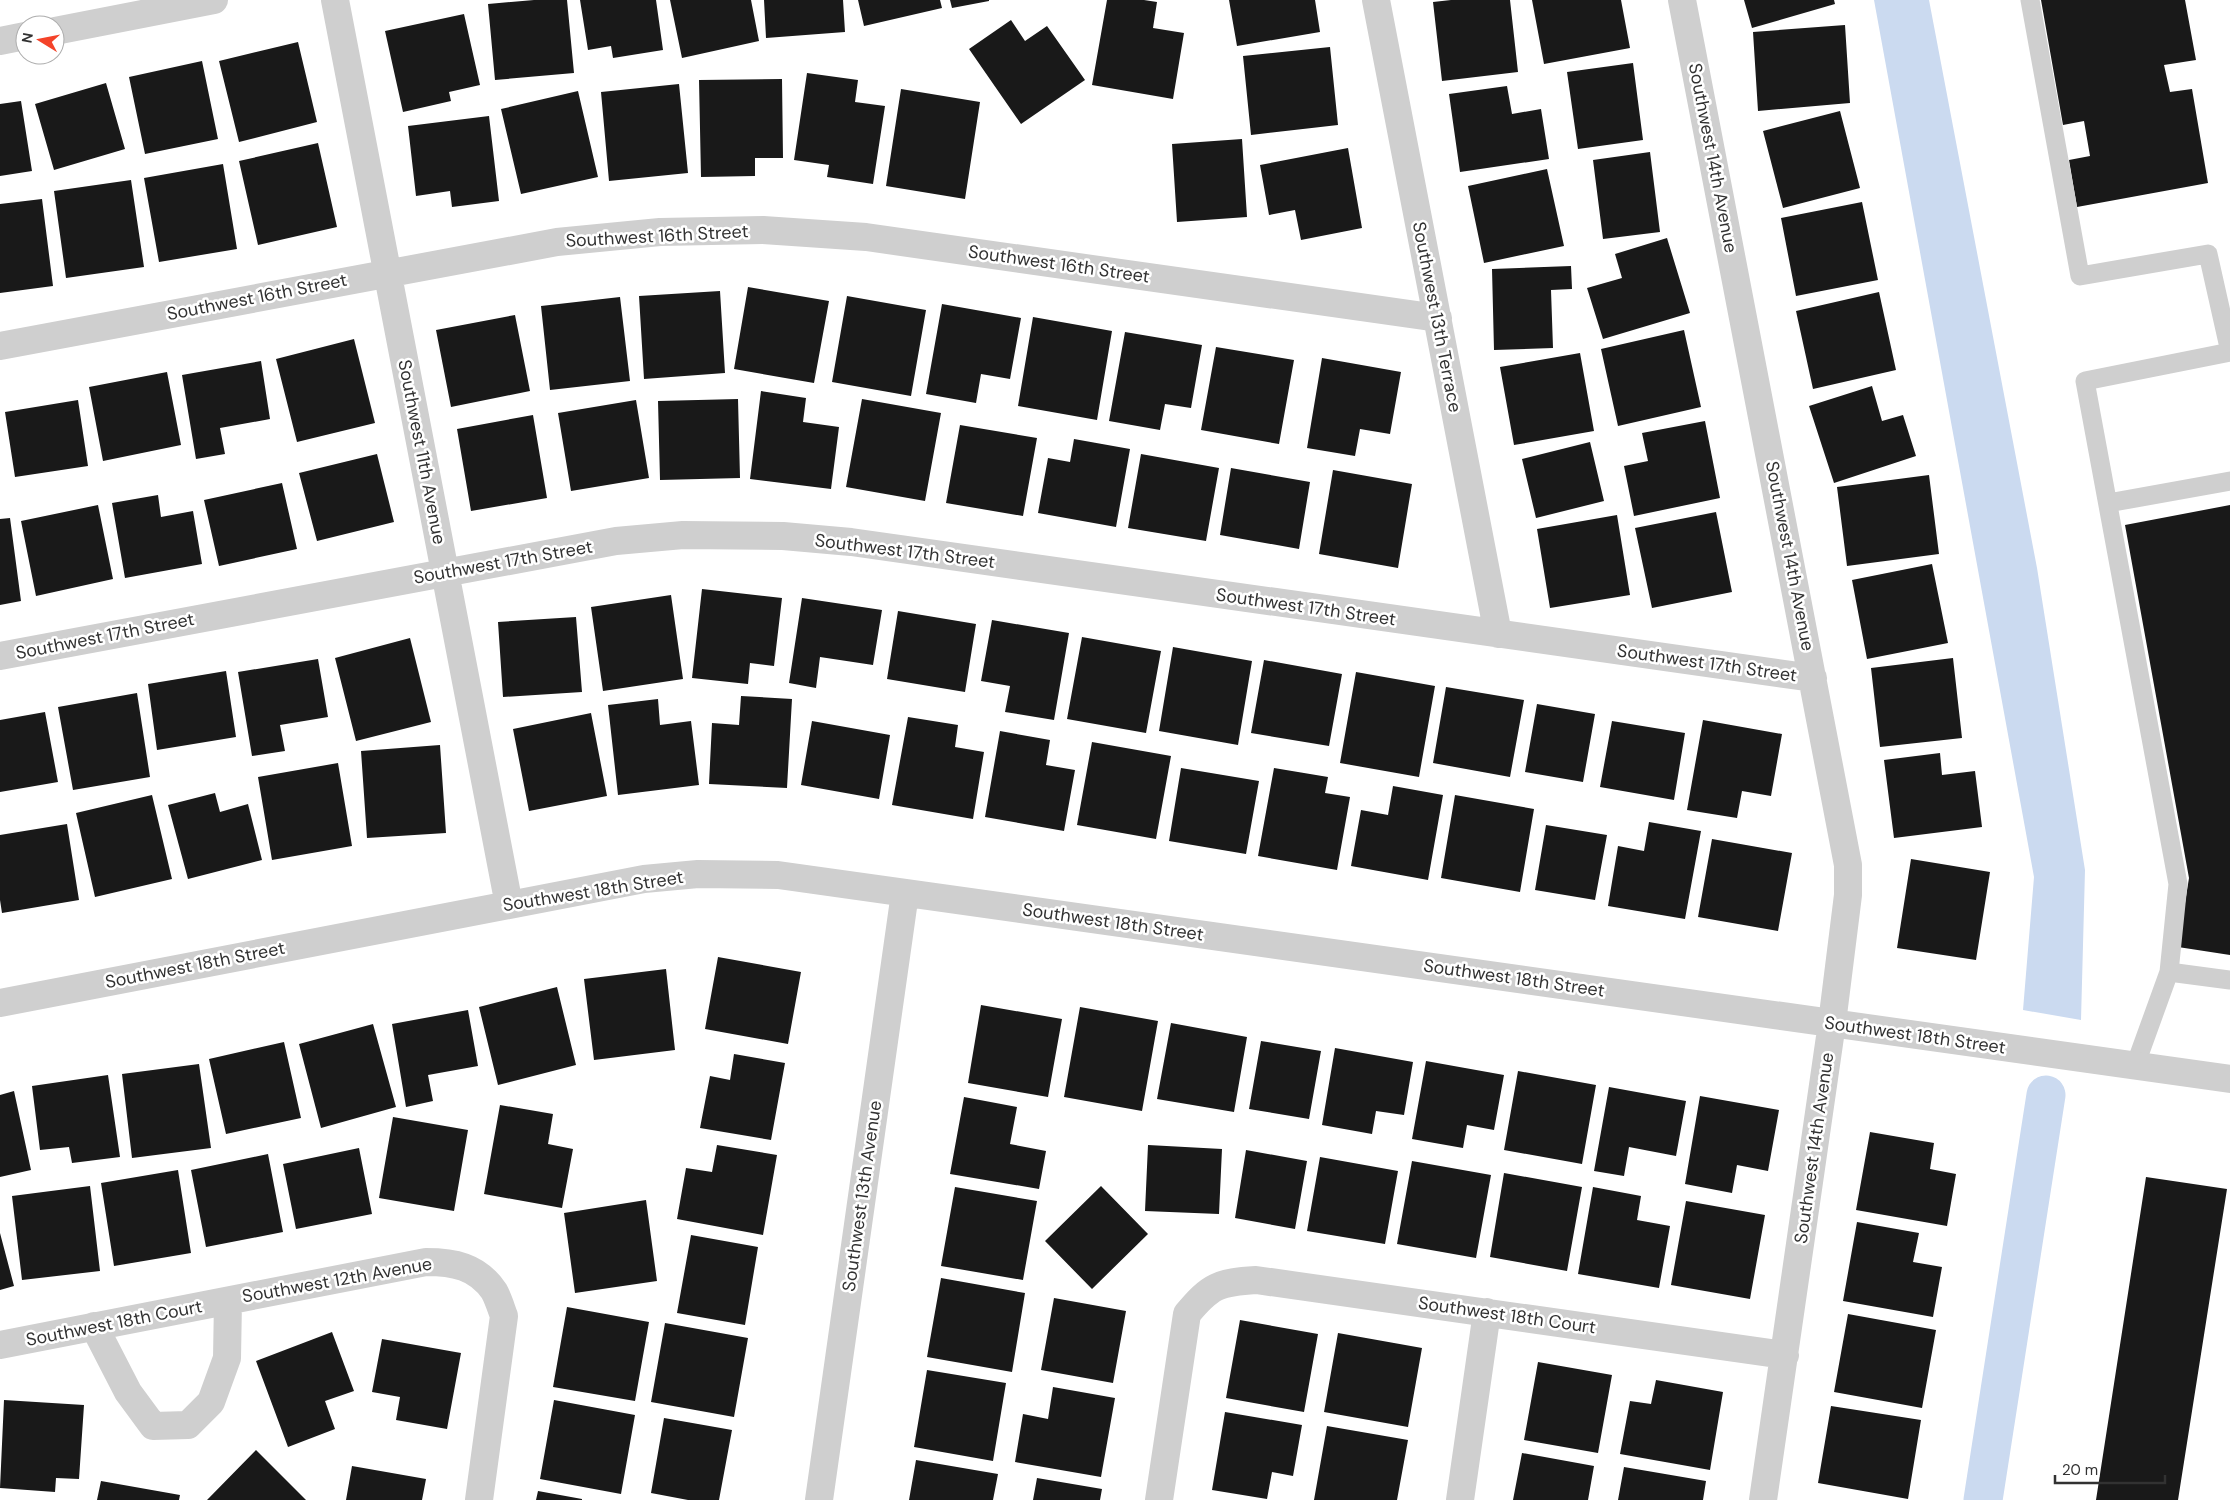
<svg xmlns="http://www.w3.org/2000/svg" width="2230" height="1500" viewBox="0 0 2230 1500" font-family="'DM Sans',sans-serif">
<rect width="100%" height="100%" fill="#fff"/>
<!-- water -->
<path fill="#cbdaf0" d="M 1874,0 L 1929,0 L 2037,568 L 2085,870 L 2081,1020 L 2023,1010 L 2034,877 Z"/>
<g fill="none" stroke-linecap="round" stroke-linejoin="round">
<!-- canal -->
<path stroke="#cbdaf0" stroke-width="39" d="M 1983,1500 L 2046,1095"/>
</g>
<!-- building -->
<path fill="#191919" d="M 534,0 L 567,0 L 574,73 L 495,80 L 488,4 Z
M 580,0 L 656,0 L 663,50 L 613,58 L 611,46 L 588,50 Z
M 670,0 L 751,0 L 759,41 L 682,58 Z
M 764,0 L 843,0 L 845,32 L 766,38 Z
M 858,0 L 940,0 L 942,8 L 864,26 Z
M 950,0 L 989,0 L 989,1 L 952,8 Z
M 1107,0 L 1144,0 L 1157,2 L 1153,28 L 1184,33 L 1173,99 L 1092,85 Z
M 1229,0 L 1315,0 L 1320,32 L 1237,46 Z
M 1451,0 L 1510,0 L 1518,72 L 1442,81 L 1433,2 Z
M 1532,0 L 1621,0 L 1630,48 L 1544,64 Z
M 1744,0 L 1834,0 L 1835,4 L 1752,28 Z
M 2041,0 L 2185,0 L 2196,60 L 2164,65 L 2170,92 L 2192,89 L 2208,183 L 2077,207 L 2069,160 L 2090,156 L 2084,121 L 2063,125 Z
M 464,14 L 480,85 L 449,92 L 451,101 L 403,112 L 385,31 Z
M 1011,20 L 1025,41 L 1047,26 L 1085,80 L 1021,124 L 969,49 Z
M 1845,25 L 1850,103 L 1758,111 L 1753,32 Z
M 298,42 L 317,122 L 239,142 L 219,61 Z
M 1330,47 L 1338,125 L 1251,135 L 1243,56 Z
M 202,61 L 218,139 L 145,154 L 129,77 Z
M 1633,63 L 1643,140 L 1578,149 L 1567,72 Z
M 807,73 L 858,80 L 855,102 L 885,106 L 873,184 L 827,177 L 829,165 L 794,160 Z
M 782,79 L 783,158 L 755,158 L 755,176 L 701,177 L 699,80 Z
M 106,83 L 125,149 L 54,170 L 35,104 Z
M 679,84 L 688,173 L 609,181 L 601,92 Z
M 1507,86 L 1512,114 L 1541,109 L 1549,159 L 1460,172 L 1449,94 Z
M 901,89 L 980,102 L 965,199 L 886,186 Z
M 578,91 L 598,177 L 521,194 L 501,109 Z
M 21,101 L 32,171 L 0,176 L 0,104 Z
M 1840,111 L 1860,188 L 1783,208 L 1763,131 Z
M 489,116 L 499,201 L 452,207 L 450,191 L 416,196 L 408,126 Z
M 1242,139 L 1247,217 L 1177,222 L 1172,144 Z
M 318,143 L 337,227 L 258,245 L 239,161 Z
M 1348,148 L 1362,228 L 1301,240 L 1295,210 L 1269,215 L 1260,165 Z
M 1650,152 L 1660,232 L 1603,239 L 1593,160 Z
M 223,164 L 237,249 L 159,262 L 144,178 Z
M 1547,169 L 1564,246 L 1484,263 L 1468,186 Z
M 131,180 L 144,267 L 66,278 L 54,191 Z
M 42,199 L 53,286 L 0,293 L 0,204 Z
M 1862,202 L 1878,280 L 1796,296 L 1781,218 Z
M 1667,238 L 1690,313 L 1603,339 L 1587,288 L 1622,278 L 1615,254 Z
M 1571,266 L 1572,289 L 1551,290 L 1553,348 L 1494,350 L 1492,269 Z
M 748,287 L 829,301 L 814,383 L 734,369 Z
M 720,291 L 725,373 L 644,379 L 639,296 Z
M 1879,292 L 1896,370 L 1813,389 L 1796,311 Z
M 847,296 L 926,310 L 911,396 L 832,382 Z
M 620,297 L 630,381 L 550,390 L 541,306 Z
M 942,304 L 1021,318 L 1010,379 L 981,374 L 976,403 L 926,394 Z
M 515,315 L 530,391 L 451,407 L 436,330 Z
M 1033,317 L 1112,331 L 1097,420 L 1018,406 Z
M 1684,330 L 1701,407 L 1618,426 L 1601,349 Z
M 1125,332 L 1202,345 L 1191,408 L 1165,404 L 1160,430 L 1109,421 Z
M 354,339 L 375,423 L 297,442 L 276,359 Z
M 1216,347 L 1294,360 L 1279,444 L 1201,430 Z
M 1580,353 L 1594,431 L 1514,445 L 1500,367 Z
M 1322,358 L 1401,372 L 1390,434 L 1360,429 L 1355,456 L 1307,448 Z
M 261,361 L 270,419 L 220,428 L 225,454 L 196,459 L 182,375 Z
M 167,372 L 181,445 L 103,461 L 89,387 Z
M 1872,386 L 1882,421 L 1903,415 L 1916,456 L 1834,483 L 1809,406 Z
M 761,391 L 806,398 L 803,422 L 839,427 L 831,489 L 750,479 Z
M 738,399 L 740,478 L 660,480 L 658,401 Z
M 862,399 L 941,413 L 925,501 L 846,487 Z
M 78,400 L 88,466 L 15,477 L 5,412 Z
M 636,400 L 649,478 L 571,491 L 558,413 Z
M 533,415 L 547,498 L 471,511 L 457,429 Z
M 1705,421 L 1720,498 L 1634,516 L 1624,466 L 1648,461 L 1642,433 Z
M 960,425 L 1037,438 L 1023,516 L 946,503 Z
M 1074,439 L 1130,449 L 1116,527 L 1038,513 L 1048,458 L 1070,462 Z
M 1590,442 L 1604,501 L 1536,518 L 1522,459 Z
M 377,454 L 394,522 L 317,541 L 299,473 Z
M 1141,454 L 1219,468 L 1206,541 L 1128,528 Z
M 1231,468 L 1310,482 L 1299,549 L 1220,535 Z
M 1333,470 L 1412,484 L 1398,568 L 1319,554 Z
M 1929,475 L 1939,554 L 1847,566 L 1837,487 Z
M 282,483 L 297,549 L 219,566 L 204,500 Z
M 158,495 L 161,517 L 193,511 L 202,564 L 125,578 L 112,503 Z
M 98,505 L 113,579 L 36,596 L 21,521 Z
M 2230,505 L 2230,955 L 2178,947 L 2189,878 L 2125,525 Z
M 1716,512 L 1732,592 L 1652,608 L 1635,528 Z
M 1617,515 L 1630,595 L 1550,608 L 1537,529 Z
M 10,518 L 21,601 L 0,605 L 0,519 Z
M 1932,564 L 1948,643 L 1867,659 L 1852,580 Z
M 702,589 L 782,598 L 774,666 L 750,663 L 748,684 L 692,678 Z
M 671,595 L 683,679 L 603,691 L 591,607 Z
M 802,598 L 882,610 L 873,665 L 820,657 L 816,688 L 789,683 Z
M 898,611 L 976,624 L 965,692 L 887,679 Z
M 576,617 L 582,692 L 503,697 L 498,622 Z
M 992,620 L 1069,633 L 1054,720 L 1005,712 L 1010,686 L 981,681 Z
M 1082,637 L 1161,651 L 1146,733 L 1067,719 Z
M 410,638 L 431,722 L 356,741 L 335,658 Z
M 1173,647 L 1252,661 L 1238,745 L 1159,731 Z
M 1953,658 L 1962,738 L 1880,747 L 1871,668 Z
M 318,659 L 328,717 L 280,725 L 285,751 L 252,756 L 238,672 Z
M 1264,660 L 1342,674 L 1329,746 L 1251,733 Z
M 226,671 L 236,737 L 157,750 L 148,684 Z
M 1356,672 L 1435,686 L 1419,777 L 1340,763 Z
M 1446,687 L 1524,700 L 1510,777 L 1433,763 Z
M 137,693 L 150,777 L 73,790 L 58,707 Z
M 741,696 L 792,699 L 787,788 L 709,784 L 712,723 L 739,725 Z
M 658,699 L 660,725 L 691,721 L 699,785 L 618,795 L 608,705 Z
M 1537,704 L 1595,714 L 1583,782 L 1525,772 Z
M 45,712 L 58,782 L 0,792 L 0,720 Z
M 591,713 L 607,796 L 529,811 L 513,729 Z
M 908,717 L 958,725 L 955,747 L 984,752 L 973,819 L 892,805 Z
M 1703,720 L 1782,734 L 1771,796 L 1742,791 L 1737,818 L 1687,810 Z
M 812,721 L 890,735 L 879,799 L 801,785 Z
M 1612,721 L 1685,733 L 1674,800 L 1600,787 Z
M 1000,731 L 1050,740 L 1046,765 L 1075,770 L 1064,831 L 985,817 Z
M 1092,742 L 1171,756 L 1156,839 L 1077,825 Z
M 440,745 L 446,833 L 367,838 L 361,751 Z
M 1940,753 L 1942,775 L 1975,771 L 1982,827 L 1894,838 L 1884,760 Z
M 338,763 L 352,846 L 272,860 L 258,777 Z
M 1181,768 L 1259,781 L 1246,854 L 1169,841 Z
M 1274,768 L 1328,777 L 1325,793 L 1350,797 L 1337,870 L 1258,856 Z
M 1393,786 L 1443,795 L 1428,880 L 1351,866 L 1361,810 L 1388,815 Z
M 215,793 L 220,812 L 248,804 L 262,860 L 188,879 L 168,805 Z
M 152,795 L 172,879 L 95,897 L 76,813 Z
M 1455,795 L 1534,809 L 1520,892 L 1441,878 Z
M 1649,822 L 1701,831 L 1685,919 L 1608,906 L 1618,846 L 1644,851 Z
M 67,824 L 79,900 L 2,913 L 0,900 L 0,835 Z
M 1546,825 L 1607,835 L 1595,900 L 1535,890 Z
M 1712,839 L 1792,853 L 1778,931 L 1698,917 Z
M 1911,859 L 1990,872 L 1976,960 L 1897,948 Z
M 718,957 L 801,972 L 788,1044 L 705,1029 Z
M 666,969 L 675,1050 L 594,1060 L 584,979 Z
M 557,987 L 576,1065 L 498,1085 L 479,1007 Z
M 981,1005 L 1062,1019 L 1048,1097 L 968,1083 Z
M 1080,1007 L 1158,1021 L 1142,1111 L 1064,1097 Z
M 468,1010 L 478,1066 L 428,1075 L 433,1101 L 406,1107 L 392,1024 Z
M 1171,1023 L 1247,1037 L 1234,1112 L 1157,1099 Z
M 373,1024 L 396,1107 L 321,1128 L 299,1044 Z
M 1261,1041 L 1321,1051 L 1309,1119 L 1249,1109 Z
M 284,1042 L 301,1118 L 226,1134 L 209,1059 Z
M 1335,1048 L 1413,1062 L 1404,1115 L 1376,1111 L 1372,1134 L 1322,1125 Z
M 734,1054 L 785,1063 L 771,1140 L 700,1128 L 710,1076 L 730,1080 Z
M 1426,1061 L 1504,1075 L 1494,1130 L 1467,1125 L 1463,1148 L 1412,1139 Z
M 199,1064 L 211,1148 L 132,1158 L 122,1074 Z
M 1518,1071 L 1596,1085 L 1582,1164 L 1504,1150 Z
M 108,1075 L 120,1157 L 72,1163 L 69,1147 L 40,1150 L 32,1086 Z
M 1609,1087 L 1686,1101 L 1676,1156 L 1629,1147 L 1624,1176 L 1594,1171 Z
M 14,1091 L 31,1170 L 0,1177 L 0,1095 Z
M 1700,1096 L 1779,1110 L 1768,1171 L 1737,1165 L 1732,1193 L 1685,1184 Z
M 964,1097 L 1017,1107 L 1010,1144 L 1046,1151 L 1039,1189 L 950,1174 Z
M 500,1105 L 553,1114 L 548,1144 L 573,1149 L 562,1208 L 484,1194 Z
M 393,1117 L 468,1130 L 454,1211 L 379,1198 Z
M 1870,1132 L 1934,1143 L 1930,1169 L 1956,1174 L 1947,1226 L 1856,1210 Z
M 717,1145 L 777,1155 L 763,1235 L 677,1219 L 686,1168 L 712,1172 Z
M 1148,1145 L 1222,1149 L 1219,1214 L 1145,1211 Z
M 359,1148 L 372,1214 L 296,1229 L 283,1164 Z
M 1246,1150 L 1307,1161 L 1295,1229 L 1235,1218 Z
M 268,1154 L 283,1232 L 206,1247 L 191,1170 Z
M 1320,1157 L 1398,1171 L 1385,1244 L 1307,1231 Z
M 1412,1161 L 1491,1175 L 1476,1258 L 1397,1244 Z
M 178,1170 L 191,1253 L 114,1266 L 101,1183 Z
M 1504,1173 L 1582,1187 L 1567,1271 L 1490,1257 Z
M 2146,1177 L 2227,1189 L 2178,1500 L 2096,1500 Z
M 90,1186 L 100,1271 L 22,1280 L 12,1196 Z
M 1101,1186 L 1148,1234 L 1092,1289 L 1045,1241 Z
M 955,1187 L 1037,1201 L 1023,1280 L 941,1266 Z
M 1593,1187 L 1641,1196 L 1637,1220 L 1670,1226 L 1659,1288 L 1578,1274 Z
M 646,1200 L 657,1281 L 575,1293 L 564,1213 Z
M 1686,1201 L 1765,1215 L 1750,1299 L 1671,1285 Z
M 1857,1222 L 1919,1233 L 1913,1262 L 1942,1267 L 1933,1317 L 1843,1301 Z
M 0,1233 L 14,1286 L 0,1290 Z
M 691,1235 L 758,1247 L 745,1325 L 677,1313 Z
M 941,1278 L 1025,1293 L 1012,1372 L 927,1357 Z
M 1054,1298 L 1126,1311 L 1113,1383 L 1041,1370 Z
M 567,1307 L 649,1322 L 635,1401 L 553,1387 Z
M 1848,1314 L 1936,1330 L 1922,1408 L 1834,1392 Z
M 1240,1320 L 1318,1334 L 1304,1412 L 1226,1398 Z
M 665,1323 L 748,1338 L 734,1417 L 651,1402 Z
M 332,1332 L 354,1391 L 325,1401 L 335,1429 L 288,1447 L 256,1361 Z
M 1338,1333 L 1422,1348 L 1408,1427 L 1324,1412 Z
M 382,1339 L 461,1353 L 447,1429 L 396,1420 L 400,1397 L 372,1392 Z
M 1538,1362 L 1612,1375 L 1598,1453 L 1524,1440 Z
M 927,1370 L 1006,1383 L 993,1461 L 914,1447 Z
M 1656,1380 L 1723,1392 L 1710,1470 L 1620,1454 L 1630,1401 L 1651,1404 Z
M 1053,1387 L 1115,1398 L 1101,1477 L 1015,1462 L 1023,1414 L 1048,1419 Z
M 4,1400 L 84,1405 L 79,1479 L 56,1478 L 55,1492 L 0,1488 Z
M 554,1400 L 635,1415 L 621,1494 L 540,1479 Z
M 1831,1406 L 1921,1420 L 1908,1499 L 1818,1483 Z
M 1225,1412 L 1302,1425 L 1293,1476 L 1272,1472 L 1267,1499 L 1212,1490 Z
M 664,1418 L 732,1430 L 719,1500 L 688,1500 L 651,1493 Z
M 1327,1426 L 1408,1440 L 1397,1500 L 1314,1500 Z
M 256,1450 L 306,1500 L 207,1500 Z
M 1522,1453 L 1594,1466 L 1588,1500 L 1513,1500 Z
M 916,1460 L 998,1474 L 993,1500 L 909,1500 Z
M 352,1466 L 426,1479 L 422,1500 L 346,1500 Z
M 1624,1467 L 1706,1481 L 1703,1500 L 1618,1500 Z
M 1037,1478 L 1102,1489 L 1100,1500 L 1033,1500 Z
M 101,1481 L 180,1495 L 179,1500 L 97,1500 Z
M 538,1491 L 582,1499 L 582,1500 L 536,1500 Z"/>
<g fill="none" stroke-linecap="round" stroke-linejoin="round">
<!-- service -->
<path stroke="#cfcfcf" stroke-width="19" d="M 2030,0 L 2080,276 L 2208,254 L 2230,352
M 2108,503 L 2230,481
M 2169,972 L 2178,884 L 2085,381 L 2230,352
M 2135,1066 L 2169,972 L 2230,980"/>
<!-- minor -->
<path stroke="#cfcfcf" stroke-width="28" d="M 335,0 L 509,905
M 1376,0 L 1498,634
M 1682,0 L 1848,865 L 1848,895 L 1832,1023 L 1763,1500
M 55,31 L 214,0
M 0,41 L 25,36
M 0,346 L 557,242 L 660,232 L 763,230 L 866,237 L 1438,318
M 0,656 L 616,541 L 683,535 L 783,536 L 851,542 L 1813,678
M 0,1003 L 644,879 L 698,874 L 778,875 L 2230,1079
M 94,1326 L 128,1392 L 153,1426 L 188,1425 L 211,1402 L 227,1358 L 228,1301
M 0,1345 L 426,1262 C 453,1262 477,1266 494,1291 C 498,1298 501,1308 504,1316 L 479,1500
M 819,1500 L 905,893
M 1159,1500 L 1187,1314 C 1210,1286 1219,1282 1256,1280 L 1785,1355
M 1460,1500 L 1487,1312"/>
</g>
<g text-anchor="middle" stroke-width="5" stroke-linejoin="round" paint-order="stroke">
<!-- street labels -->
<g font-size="18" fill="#323232" stroke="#fff">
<text transform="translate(1713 158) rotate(79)" y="6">Southwest 14th Avenue</text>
<text transform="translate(657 236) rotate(-3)" y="6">Southwest 16th Street</text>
<text transform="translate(1059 264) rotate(8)" y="6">Southwest 16th Street</text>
<text transform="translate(257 297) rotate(-11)" y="6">Southwest 16th Street</text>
<text transform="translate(1437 317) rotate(79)" y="6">Southwest 13th Terrace</text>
<text transform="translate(422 452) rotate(79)" y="6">Southwest 11th Avenue</text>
<text transform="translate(905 551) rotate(7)" y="6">Southwest 17th Street</text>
<text transform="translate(1790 556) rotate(79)" y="6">Southwest 14th Avenue</text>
<text transform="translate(503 562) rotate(-10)" y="6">Southwest 17th Street</text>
<text transform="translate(1306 607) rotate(8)" y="6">Southwest 17th Street</text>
<text transform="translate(105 636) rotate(-11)" y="6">Southwest 17th Street</text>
<text transform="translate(1707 663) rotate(8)" y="6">Southwest 17th Street</text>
<text transform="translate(593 891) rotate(-9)" y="6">Southwest 18th Street</text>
<text transform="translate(1113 922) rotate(8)" y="6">Southwest 18th Street</text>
<text transform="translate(195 965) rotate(-11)" y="6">Southwest 18th Street</text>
<text transform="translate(1514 978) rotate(8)" y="6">Southwest 18th Street</text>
<text transform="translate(1915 1035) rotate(8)" y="6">Southwest 18th Street</text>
<text transform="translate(1814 1148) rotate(-82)" y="6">Southwest 14th Avenue</text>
<text transform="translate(862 1196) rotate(-82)" y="6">Southwest 13th Avenue</text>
<text transform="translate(337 1280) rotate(-10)" y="6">Southwest 12th Avenue</text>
<text transform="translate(1507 1315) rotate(8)" y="6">Southwest 18th Court</text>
<text transform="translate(114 1323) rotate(-11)" y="6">Southwest 18th Court</text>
</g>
</g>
<!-- north arrow -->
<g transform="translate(40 40) rotate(280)"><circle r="24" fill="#ffffff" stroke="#adadad"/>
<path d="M0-4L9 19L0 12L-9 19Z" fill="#f44329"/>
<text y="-8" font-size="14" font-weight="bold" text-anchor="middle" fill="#323232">N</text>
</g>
<!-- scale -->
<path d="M2055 1475v8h110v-8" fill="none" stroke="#323232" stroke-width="2.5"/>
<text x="2062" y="1475" font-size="15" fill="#323232" stroke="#ffffff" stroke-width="4" paint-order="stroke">20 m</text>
</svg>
